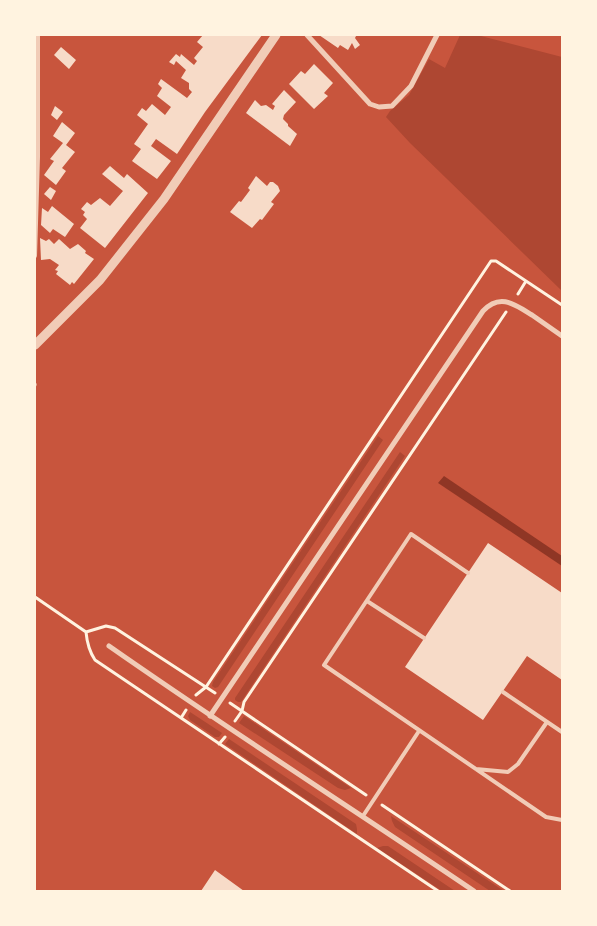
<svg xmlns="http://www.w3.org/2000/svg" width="597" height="926" viewBox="0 0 597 926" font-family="'Times New Roman',serif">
<rect width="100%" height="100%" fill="#c8553d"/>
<!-- green -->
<path fill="#ae4732" d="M 460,35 L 477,35 L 562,57 L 562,291 L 410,143 L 386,117 L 390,111 L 409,95 L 429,59 L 445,68 Z
M 378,436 L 383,440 L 218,687 L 215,688 L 212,686 L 213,682 Z
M 400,452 L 405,456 L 241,702 L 238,702 L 235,700 L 235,698 Z
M 190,712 L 222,733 L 219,737 L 215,737 L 190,720 L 188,716 Z
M 244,716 L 351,788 L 345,790 L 338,788 L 239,723 Z
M 229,739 L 356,824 L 357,829 L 357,834 L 225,744 Z
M 391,816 L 504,891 L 490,891 L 395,827 L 392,821 Z
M 383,846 L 388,846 L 455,891 L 442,891 L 377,848 Z"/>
<!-- water -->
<path fill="#8f3625" d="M 444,476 L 562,556 L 562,566 L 438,483 Z"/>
<!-- building -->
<path fill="#f7dbc8" d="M 203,35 L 262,35 L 205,112 L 177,154 L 156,139 L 151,146 L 171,161 L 157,179 L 132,161 L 141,149 L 134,144 L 148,124 L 137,115 L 142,108 L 146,111 L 152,104 L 165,115 L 171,107 L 157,96 L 162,88 L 158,84 L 161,79 L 187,98 L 192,92 L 189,89 L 189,83 L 181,78 L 186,70 L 176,61 L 174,65 L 169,62 L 176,54 L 180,57 L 181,54 L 194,65 L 197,61 L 194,58 L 203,47 L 197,42 Z
M 319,35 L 355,35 L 356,36 L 355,38 L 360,45 L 355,49 L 352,43 L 348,50 L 340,45 L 338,48 Z
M 61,47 L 76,60 L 69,69 L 54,55 Z
M 314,64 L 333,83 L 324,93 L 328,96 L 314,109 L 289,84 L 301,71 L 305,74 Z
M 284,90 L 296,102 L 284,115 L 283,119 L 288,124 L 288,126 L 297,134 L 290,146 L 246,113 L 255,100 L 261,106 L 266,105 L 273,110 L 275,106 L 272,104 Z
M 55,106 L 63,112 L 57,120 L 51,115 Z
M 62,122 L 75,133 L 66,145 L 75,152 L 62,168 L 66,171 L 56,185 L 44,175 L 54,161 L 50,159 L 63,143 L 53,136 Z
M 110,166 L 124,178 L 127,174 L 148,193 L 105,248 L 80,228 L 87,219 L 83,215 L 85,212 L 81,209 L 87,202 L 91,205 L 100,198 L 110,206 L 123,191 L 102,174 Z
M 256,176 L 267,186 L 270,182 L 273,182 L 278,186 L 280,191 L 271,202 L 274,204 L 262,220 L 260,219 L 252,228 L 230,212 L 239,201 L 241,202 L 250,190 L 248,188 Z
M 50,187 L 56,191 L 51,200 L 44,194 Z
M 52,206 L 74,224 L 65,237 L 53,229 L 50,233 L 41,225 L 42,208 L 48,212 Z
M 40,238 L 46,241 L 49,239 L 54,244 L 59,239 L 70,249 L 78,244 L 86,251 L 85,253 L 94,259 L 74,284 L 72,282 L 70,285 L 56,274 L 58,271 L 55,270 L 59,265 L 50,259 L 41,260 Z
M 488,543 L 562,593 L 562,680 L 527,656 L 483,720 L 405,667 Z
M 215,870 L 244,891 L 201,891 Z"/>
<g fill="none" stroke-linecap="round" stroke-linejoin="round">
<!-- path -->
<path stroke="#fff3e0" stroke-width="3" d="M 518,294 L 526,281
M 35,384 L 35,385
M 35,597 L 86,632 C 87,643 89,651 95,660 L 438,891
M 86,632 L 106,626 L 115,628 L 215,693
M 196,695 L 206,687 L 210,681 L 491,261 L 496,261 L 562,305
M 230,703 L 366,795
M 181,718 L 186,710
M 235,721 L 242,711 L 244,702 L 506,312
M 219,744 L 225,737
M 382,805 L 510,891"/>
<!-- service -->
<path stroke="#f1ccb7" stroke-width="4" d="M 35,256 L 38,157 L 38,35
M 468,573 L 411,534 L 324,665 L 546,817 L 562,820
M 367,601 L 424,638
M 503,692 L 562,732
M 476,769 L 508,772 L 518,764 L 547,722
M 363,816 L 419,731"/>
<!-- minor -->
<path stroke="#f1ccb7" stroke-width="5" d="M 307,35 L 370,104 L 379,107 L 392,106 L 411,86 L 437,35
M 109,646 C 229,730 353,809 474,891
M 210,716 L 483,311 C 500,293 514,304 532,315 C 542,322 552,329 562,336"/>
<!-- tertiary -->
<path stroke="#f1ccb7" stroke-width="9" d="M 35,345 L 100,280 L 164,199 L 276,35"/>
</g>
<!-- border -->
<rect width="597" height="926" fill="none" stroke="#fff3e0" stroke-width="72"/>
</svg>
